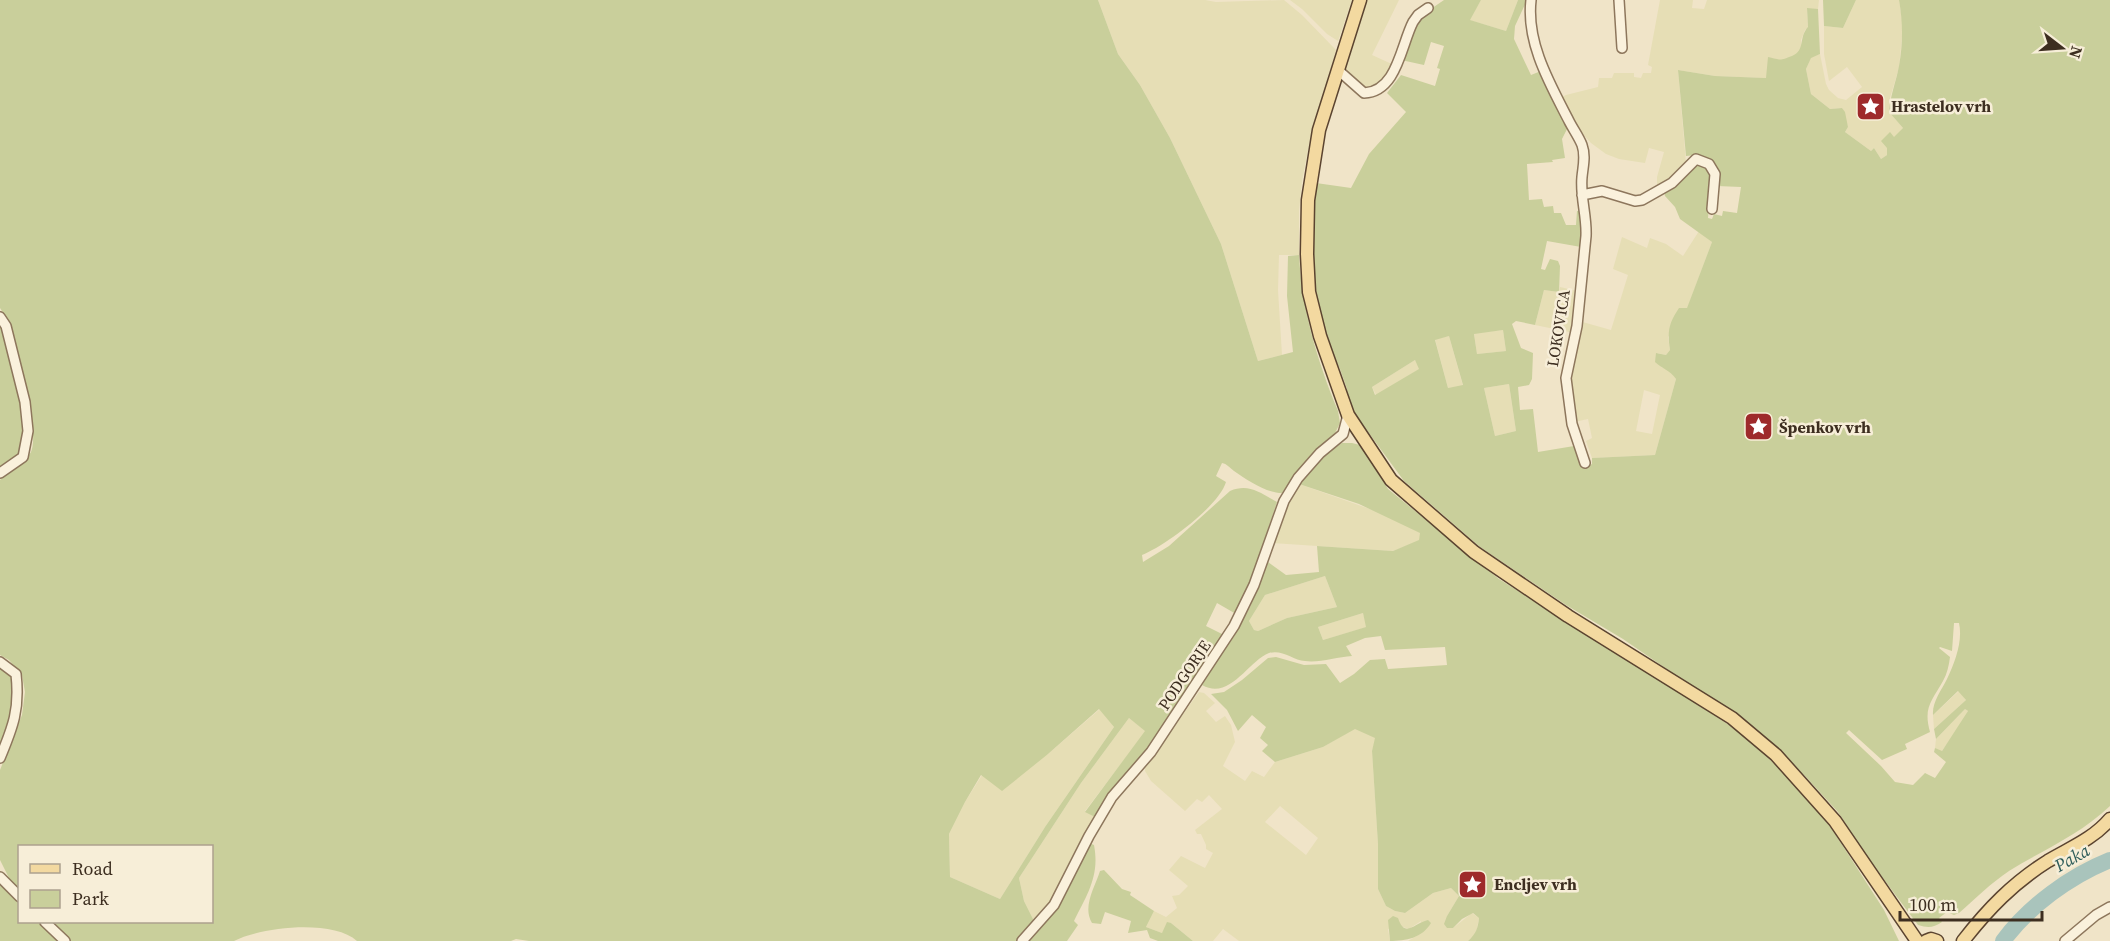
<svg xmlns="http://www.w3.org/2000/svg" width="2110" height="941" viewBox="0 0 2110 941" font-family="'Source Serif 4',serif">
<rect width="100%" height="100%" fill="#f0e4c8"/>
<!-- farmland -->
<path fill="#e6deb5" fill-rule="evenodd" d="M 1098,0 L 1205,0 L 1216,2 L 1284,0 L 1302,15 L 1336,50 L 1309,145 L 1302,181 L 1299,211 L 1299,255 L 1279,255 L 1278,290 L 1282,355 L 1258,361 L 1221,244 L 1170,138 L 1140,85 L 1118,54 Z
M 1290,0 L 1352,0 L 1338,41 L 1327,34 L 1302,9 Z
M 1365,0 L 1399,0 L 1372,55 L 1394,65 L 1387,78 L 1368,90 L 1344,68 Z
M 1481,0 L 1518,0 L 1506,31 L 1469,20 Z
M 1660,0 L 1693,0 L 1692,8 L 1704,9 L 1707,0 L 1819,0 L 1818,9 L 1807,9 L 1808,28 L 1805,30 L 1801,40 L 1802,48 L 1798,54 L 1784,61 L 1766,78 L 1715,76 L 1678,70 L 1686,163 L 1670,181 L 1657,188 L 1657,177 L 1664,152 L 1649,148 L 1645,163 L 1619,159 L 1606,154 L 1591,143 L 1578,129 L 1560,98 L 1566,95 L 1598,87 L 1599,78 L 1612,78 L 1614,73 L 1634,73 L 1634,77 L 1641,78 L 1643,73 L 1651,73 L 1652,67 L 1648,65 Z
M 1856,0 L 1899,0 L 1903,26 L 1899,68 L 1890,98 L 1889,112 L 1903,128 L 1887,148 L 1887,155 L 1881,159 L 1874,148 L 1871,151 L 1845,132 L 1848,127 L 1842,108 L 1830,109 L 1811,94 L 1806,69 L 1811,57 L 1820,54 L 1826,84 L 1829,90 L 1838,98 L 1846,100 L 1862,87 L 1847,67 L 1829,81 L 1824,54 L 1824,26 L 1843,28 Z
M 1699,231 L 1712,242 L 1687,309 L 1668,337 L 1670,350 L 1666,355 L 1657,353 L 1661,367 L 1671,371 L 1676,379 L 1655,455 L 1592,458 L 1586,441 L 1592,438 L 1588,419 L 1574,422 L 1568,374 L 1579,321 L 1611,330 L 1628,275 L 1613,269 L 1622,237 L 1647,248 L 1650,238 L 1666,244 L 1683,256 ZM 1644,390 L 1660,395 L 1652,434 L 1636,431 Z
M 1560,287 L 1577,291 L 1574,333 L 1535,325 L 1544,290 L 1559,292 Z
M 1503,330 L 1506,351 L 1477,354 L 1474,333 Z
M 1449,336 L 1463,386 L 1448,388 L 1435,339 Z
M 1415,360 L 1420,369 L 1376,395 L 1372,387 Z
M 1509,384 L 1516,431 L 1495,436 L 1484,388 Z
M 1299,484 L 1384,514 L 1421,533 L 1419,541 L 1393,551 L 1272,543 L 1291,498 Z
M 1325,576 L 1337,607 L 1287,618 L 1258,631 L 1254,630 L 1249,621 L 1265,595 Z
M 1363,613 L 1367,627 L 1323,640 L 1318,627 Z
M 1959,691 L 1966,700 L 1934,729 L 1933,715 Z
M 1199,692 L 1204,693 L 1215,703 L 1206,711 L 1216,722 L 1225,716 L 1231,725 L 1235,742 L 1223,766 L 1245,781 L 1252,771 L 1264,777 L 1275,762 L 1323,747 L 1355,728 L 1376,738 L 1372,751 L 1378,844 L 1378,889 L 1386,906 L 1395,911 L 1405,913 L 1433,893 L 1451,888 L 1459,896 L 1447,916 L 1453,928 L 1472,913 L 1479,918 L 1476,934 L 1468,941 L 1408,941 L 1418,935 L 1421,921 L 1409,929 L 1400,926 L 1388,929 L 1390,941 L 1239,941 L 1223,929 L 1213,941 L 1193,941 L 1171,923 L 1162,933 L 1146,927 L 1154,911 L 1166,917 L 1177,908 L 1172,896 L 1179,895 L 1188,886 L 1169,870 L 1181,856 L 1205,868 L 1213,853 L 1206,849 L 1206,845 L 1201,834 L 1197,834 L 1195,830 L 1222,809 L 1209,795 L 1202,802 L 1197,799 L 1185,811 L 1151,781 L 1145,771 L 1145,767 ZM 1280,806 L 1318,838 L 1306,855 L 1265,822 Z
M 1100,709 L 1114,727 L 1045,827 L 1000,899 L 950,877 L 949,834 L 965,802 L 982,775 L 1048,754 Z
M 1965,709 L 1968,711 L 1966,717 L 1941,752 L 1935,748 L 1936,739 Z
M 1129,718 L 1146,731 L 1085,811 L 1095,817 L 1077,850 L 1057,893 L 1046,910 L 1035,923 L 1024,901 L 1019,878 L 1081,783 Z"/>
<!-- green -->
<path fill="#c9cf9b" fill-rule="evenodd" d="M 0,0 L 1098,0 L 1118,54 L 1140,85 L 1170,138 L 1221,244 L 1258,361 L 1293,352 L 1287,296 L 1288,256 L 1299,255 C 1302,310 1317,360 1338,411 L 1340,423 L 1335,433 L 1311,455 L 1282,493 C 1266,493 1247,480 1234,471 C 1229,467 1227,464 1222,463 L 1216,476 L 1226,482 C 1219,506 1165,546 1142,555 L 1143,562 L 1169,546 L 1230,491 C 1249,483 1260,493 1277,502 L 1246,595 L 1236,614 L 1217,603 L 1206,626 L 1224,635 L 1150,747 L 1119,781 L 1095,817 L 1085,812 L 1145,731 L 1129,718 L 1081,783 L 1019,878 L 1024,901 L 1035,923 L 1017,941 L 529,941 L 516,939 L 511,941 L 357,941 C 333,919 261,927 234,941 L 71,941 L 50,922 L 212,922 L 212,846 L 20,846 L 19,890 L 10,880 L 0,860 L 0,770 L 22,715 L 25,692 L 22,675 L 9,660 L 0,655 L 0,480 C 10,470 24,465 31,452 C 41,431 14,328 0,308 ZM 1099,709 L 1114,727 L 1045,827 L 1000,899 L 950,877 L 949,834 L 965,802 L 981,775 L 1002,791 L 1048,754 Z
M 1444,0 L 1481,0 L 1470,20 L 1506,31 L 1518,0 L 1527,0 L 1515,26 L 1514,39 L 1531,75 L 1541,71 L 1568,127 L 1562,139 L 1565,158 L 1552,160 L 1553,162 L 1527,164 L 1529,200 L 1542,199 L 1544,207 L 1553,206 L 1554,213 L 1561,213 L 1566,225 L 1576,225 L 1577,211 L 1582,211 L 1581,247 L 1547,241 L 1541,269 L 1545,270 L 1550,259 L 1558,261 L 1560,266 L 1559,292 L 1544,290 L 1535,325 L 1516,321 L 1512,324 L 1521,348 L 1533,353 L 1532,379 L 1529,385 L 1518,387 L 1520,410 L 1533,409 L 1538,452 L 1574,446 L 1583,468 L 1592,464 L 1592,458 L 1655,455 L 1676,379 C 1670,370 1662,369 1655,362 L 1656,353 L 1666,355 L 1670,350 C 1667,331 1669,323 1679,308 L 1687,308 L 1712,242 L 1680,219 L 1675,207 L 1665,196 L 1664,191 L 1695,164 L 1707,166 L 1712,173 L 1708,218 L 1712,219 L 1714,214 L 1722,216 L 1723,211 L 1737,213 L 1741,187 L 1717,186 C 1717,180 1719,172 1716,167 C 1713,158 1694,154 1686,156 L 1678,70 L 1715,76 L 1766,78 L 1768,57 C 1782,60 1779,61 1792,56 C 1806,50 1798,38 1808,27 L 1807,8 L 1818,9 L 1820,54 L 1811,58 L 1806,69 L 1811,94 L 1830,109 L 1842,108 L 1845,112 L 1848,127 L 1845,132 L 1871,151 L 1874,148 L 1881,159 L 1887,155 L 1887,148 L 1881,141 L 1890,132 L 1894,137 L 1903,128 L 1889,112 C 1890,96 1896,82 1899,66 C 1903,43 1903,23 1899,0 L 2110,0 L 2110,806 C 2081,834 2043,850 2009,871 C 1991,883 1975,899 1959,913 L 1954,915 L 1947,912 L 1939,918 L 1942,922 C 1933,928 1928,928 1918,925 L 1867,857 L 1838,812 L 1805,776 L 1764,737 L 1729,708 L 1693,687 L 1623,639 L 1566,605 L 1480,547 L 1404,481 L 1357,417 L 1347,399 L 1347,389 L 1340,369 L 1326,342 L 1318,314 L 1312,250 L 1316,183 L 1351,188 L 1369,154 L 1406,112 L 1387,93 L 1401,75 L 1435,86 L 1440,69 L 1437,68 L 1444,46 L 1431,42 L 1424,65 L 1401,60 L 1412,26 L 1425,13 ZM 1503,330 L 1506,351 L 1477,354 L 1474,334 ZM 1449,336 L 1463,385 L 1448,388 L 1435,340 ZM 1415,360 L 1419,369 L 1375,395 L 1372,387 ZM 1509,384 L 1516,431 L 1495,436 L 1484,388 ZM 1954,623 L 1959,623 C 1963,641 1955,662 1947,679 C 1941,691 1932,702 1933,715 L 1958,691 L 1966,700 L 1934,729 L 1936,739 L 1965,709 L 1968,711 L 1942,751 L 1935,748 L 1934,752 L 1946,762 L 1935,778 L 1925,773 L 1913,785 L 1895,782 L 1881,766 L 1846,733 L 1849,730 L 1882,760 L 1907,749 L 1905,744 L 1930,732 C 1923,707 1932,701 1943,681 C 1947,674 1949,665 1950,657 L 1939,648 L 1940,647 L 1952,651 Z
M 1823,0 L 1856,0 L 1843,28 L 1824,26 Z
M 0,320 C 8,344 32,425 23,447 C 19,457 8,464 0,470 Z
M 1342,443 L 1352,443 L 1360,445 L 1388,489 L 1499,579 L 1660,680 L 1735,729 L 1761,751 L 1790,779 L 1832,829 L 1884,910 L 1899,941 L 1468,941 C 1476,934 1478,928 1479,918 L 1473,913 L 1462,919 L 1453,928 L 1447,928 L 1444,924 L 1447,916 L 1459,896 L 1451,888 L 1433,893 L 1405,913 L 1395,911 L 1386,906 L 1378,889 L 1378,844 L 1372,751 L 1375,738 L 1355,729 L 1323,747 L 1275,762 L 1262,751 L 1268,745 L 1260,738 L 1266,727 L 1252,715 L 1238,731 L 1227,710 L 1211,694 L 1224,692 L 1242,680 L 1268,658 L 1276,657 L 1304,665 L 1326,664 L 1340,683 L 1354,674 L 1370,660 L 1385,659 L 1388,669 L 1447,665 L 1445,647 L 1385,650 L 1381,636 L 1365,638 L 1346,646 L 1352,656 C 1337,657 1319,663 1305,661 C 1293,660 1282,649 1269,653 C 1248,661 1230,701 1202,685 L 1222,652 L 1233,638 L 1250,607 L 1265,564 L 1268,562 L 1286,575 L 1319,572 L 1317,546 L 1393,551 L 1419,540 L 1420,533 L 1359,504 L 1299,484 L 1322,457 ZM 1325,576 L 1337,607 L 1287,618 L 1258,631 L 1254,630 L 1249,621 L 1265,595 ZM 1363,613 L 1366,627 L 1323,640 L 1318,627 Z
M 0,666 L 13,678 L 14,712 L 0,751 Z
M 1089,843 L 1094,845 C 1100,876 1087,895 1074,921 L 1078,925 L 1067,941 L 1029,941 C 1057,913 1071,879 1089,843 Z
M 1104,870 L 1122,889 L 1131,892 L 1130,895 L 1154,911 L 1146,927 L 1162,933 L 1167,922 L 1171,923 L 1193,941 L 1158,941 L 1150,938 L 1147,930 L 1128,933 L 1131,921 L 1105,912 L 1101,924 L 1092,923 C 1082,907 1095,887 1100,871 Z
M 0,879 L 19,902 L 20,922 L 39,922 L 59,941 L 0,941 Z
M 1393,916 L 1398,918 C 1405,939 1414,923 1428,920 L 1431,923 C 1422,938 1406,941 1390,941 L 1388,920 Z"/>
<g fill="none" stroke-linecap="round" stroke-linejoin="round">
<!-- river -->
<path stroke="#a9c4bc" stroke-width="16" d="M 2003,941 C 2029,906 2070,876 2110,860"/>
<defs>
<path id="minor" d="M 1531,0 C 1526,43 1550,84 1569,121 C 1573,129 1579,137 1582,145 C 1586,156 1583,166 1582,177 C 1580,197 1587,216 1586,236 L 1577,326 L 1566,378 L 1572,424 L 1585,463
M 1619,0 L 1622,48
M 1338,70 L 1364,93 C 1397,92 1401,45 1413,22 L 1418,15 L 1428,8
M 1582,195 L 1602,191 L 1635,201 L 1642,200 L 1672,183 L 1696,159 L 1709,164 L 1715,174 L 1712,209
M 0,317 L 6,326 L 25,402 L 28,431 L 23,457 L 0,473
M 0,662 L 16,674 C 20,709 13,727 0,758
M 0,877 L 20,897
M 45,922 L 65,941
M 1022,941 L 1054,905 L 1089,836 L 1112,797 L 1151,752 L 1234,626 L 1254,585 L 1284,501 L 1298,478 L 1320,453 L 1343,434 L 1348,415
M 2065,941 L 2096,915 L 2110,907"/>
<path id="major" d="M 1360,0 L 1319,130 L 1308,200 L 1307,254 L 1309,292 L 1320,336 L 1348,415 L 1391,480 L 1474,552 L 1568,616 L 1732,718 L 1776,755 L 1835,821 L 1917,941
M 1926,941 L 1931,939 L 1937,941
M 1963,941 C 1988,909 2013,883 2048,861 C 2070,848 2093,839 2110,819"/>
</defs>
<!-- minor casing -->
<use href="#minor" stroke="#8d765c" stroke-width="12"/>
<!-- major casing -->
<use href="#major" stroke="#5b4430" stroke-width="15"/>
<!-- minor -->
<use href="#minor" stroke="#faf1dc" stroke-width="9"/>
<!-- major -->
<use href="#major" stroke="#f3d9a0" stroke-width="12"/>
</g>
<!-- icons -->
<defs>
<symbol id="sight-square" viewBox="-11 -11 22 22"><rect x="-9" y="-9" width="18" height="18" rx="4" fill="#9e2a2b" stroke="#f7eed8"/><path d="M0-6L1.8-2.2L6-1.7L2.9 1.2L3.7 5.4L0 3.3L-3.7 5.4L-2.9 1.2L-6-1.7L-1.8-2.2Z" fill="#fff"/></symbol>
</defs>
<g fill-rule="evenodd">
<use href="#sight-square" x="1854" y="90" width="33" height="33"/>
<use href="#sight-square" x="1742" y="410" width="33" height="33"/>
<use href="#sight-square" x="1456" y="868" width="33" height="33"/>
</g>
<g text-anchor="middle" stroke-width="5" stroke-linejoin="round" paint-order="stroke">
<!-- poi labels -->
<g font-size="16" font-weight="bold" fill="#3d2e20" stroke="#f7eed8" text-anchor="start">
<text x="1891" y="112">Hrastelov vrh</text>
<text x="1779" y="433">Špenkov vrh</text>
<text x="1494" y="890">Encljev vrh</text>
</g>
<!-- street labels -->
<g font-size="16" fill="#3d2e20" stroke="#f7eed8">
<text transform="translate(1558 328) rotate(-81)" y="6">LOKOVICA</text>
<text transform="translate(1184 675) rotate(-56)" y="6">PODGORJE</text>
</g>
<!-- water labels -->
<g font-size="18" font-style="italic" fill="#2f5d5a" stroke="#f7eed8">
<text transform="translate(2072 858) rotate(-30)" y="6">Paka</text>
</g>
</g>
<!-- legend -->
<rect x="18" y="845" width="195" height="78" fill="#f7eed8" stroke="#ada18e" stroke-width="1.5"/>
<rect x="30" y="864" width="30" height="9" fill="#f3d9a0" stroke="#ada18e" stroke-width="1.5"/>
<text x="72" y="875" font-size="18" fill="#3d2e20">Road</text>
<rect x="30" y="890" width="30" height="18" fill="#c9cf9b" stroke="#ada18e" stroke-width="1.5"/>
<text x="72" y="905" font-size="18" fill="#3d2e20">Park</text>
<!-- north arrow -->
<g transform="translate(2062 48) rotate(107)" stroke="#f7eed8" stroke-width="4.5" paint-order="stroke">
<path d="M0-4.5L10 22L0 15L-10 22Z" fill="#3d2e20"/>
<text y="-9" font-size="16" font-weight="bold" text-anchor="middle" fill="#3d2e20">N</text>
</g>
<!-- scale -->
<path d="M1900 911v9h142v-9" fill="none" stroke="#3d2e20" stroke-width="3"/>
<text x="1909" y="911" font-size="18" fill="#3d2e20" stroke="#f7eed8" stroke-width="4.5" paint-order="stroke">100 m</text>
</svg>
